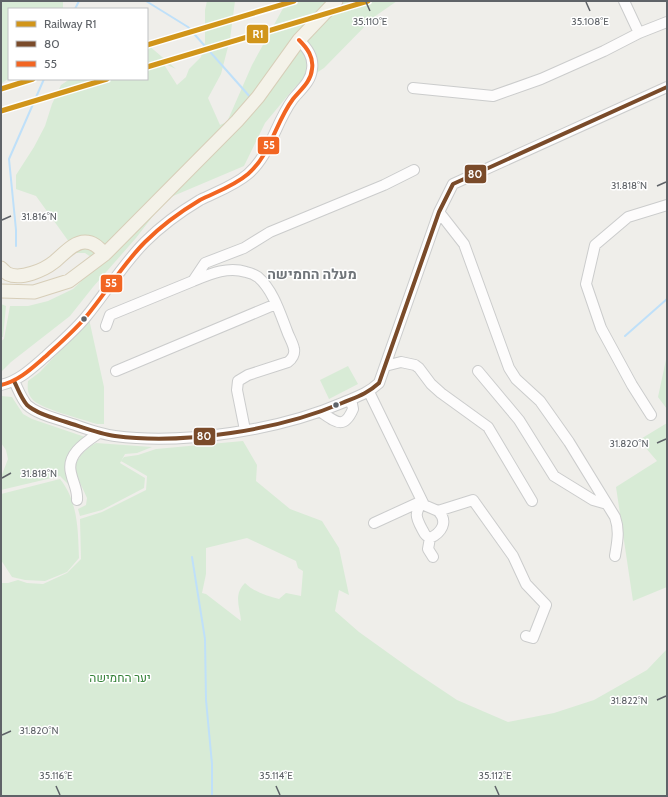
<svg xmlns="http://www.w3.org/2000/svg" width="668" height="797" viewBox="0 0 668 797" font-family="Cabin,Heebo,sans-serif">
<rect width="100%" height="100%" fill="#efeeea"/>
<!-- green -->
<path fill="#d8ebd6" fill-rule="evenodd" d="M 1,1 L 63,1 L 63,9 L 9,9 L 9,78 L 1,84 Z
M 207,1 L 235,1 L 230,39 L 221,74 L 208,98 L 220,125 L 227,122 L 252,65 L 287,1 L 397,1 L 374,17 L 324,68 L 295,87 L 265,123 L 244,166 L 166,199 L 136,238 L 93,287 L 70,316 L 11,362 L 1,372 L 1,341 L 4,339 L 10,306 L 28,306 L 48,301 L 73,289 L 100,263 L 85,253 L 77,253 L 36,196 L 16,189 L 16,175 L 34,147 L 45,126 L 52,104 L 61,85 L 70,79 L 147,79 L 147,44 L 176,69 L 163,63 L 177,85 L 186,77 L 189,69 L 201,57 L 205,42 L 205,10 Z
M 1,304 L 6,306 L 3,337 L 1,337 Z
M 89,319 L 104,387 L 104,424 L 97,424 C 84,420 43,409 34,401 C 28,395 27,390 28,381 L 40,372 Z
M 667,355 L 667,409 L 658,397 Z
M 348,366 L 358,384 L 329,399 L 320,380 Z
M 1,396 L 12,397 L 23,414 L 32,419 L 88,438 L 76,447 L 73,489 L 60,476 L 1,490 L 1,477 L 8,459 L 6,450 L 1,443 Z
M 667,423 L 667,587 L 633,601 L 616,487 L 657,461 L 639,440 Z
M 243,441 L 257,465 L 256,481 L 290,509 L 322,521 L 339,548 L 349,595 L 339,590 L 335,611 L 359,632 L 412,670 L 457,700 L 508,722 L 554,713 L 594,700 L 647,670 L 667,649 L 667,796 L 1,796 L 1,583 L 8,583 L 18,580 L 27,583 L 43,584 L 67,573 L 81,559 L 80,519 L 102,512 L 146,490 L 147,476 L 121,461 L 124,457 L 138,455 L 156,449 ZM 247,538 L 296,561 L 298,568 L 303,571 L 301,596 L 286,593 L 279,599 C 267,596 254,592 245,583 C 233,595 240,607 241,621 L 206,594 L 202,593 L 206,574 L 206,548 Z
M 96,443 L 152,447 L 137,453 L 125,454 L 120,463 L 145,478 L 144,488 L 102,510 L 80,516 L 78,509 L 86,505 L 87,498 L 76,474 L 74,467 C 79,456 86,448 96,443 Z
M 60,479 C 78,501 78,530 79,558 L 67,572 L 45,581 L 25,580 L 12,577 L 1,560 L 1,494 Z"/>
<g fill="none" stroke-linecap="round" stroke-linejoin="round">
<!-- stream -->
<path stroke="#bfe0f9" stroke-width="2" d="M 146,1 L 188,27 L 251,98
M 75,9 L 79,1
M 16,246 L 16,230 L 9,159 L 44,79
M 625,336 L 667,299
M 192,557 L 205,639 L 206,700 L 212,764 L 212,796"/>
<defs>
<path id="minor" d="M 624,1 L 639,33
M 413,88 L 493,96 L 541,79 L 604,51 L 639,33 L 667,22
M 439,212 L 464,244 L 509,368 L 516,379 L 540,401 L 569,442 L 615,517 C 620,531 617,543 615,556
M 106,326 L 110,315 L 193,281
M 385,366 L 401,362 L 415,365 L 419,368 L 431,384 L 441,393 L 488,427 L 532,501
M 116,371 L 276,304
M 478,371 L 519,420 L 554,476 L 593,500 L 607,504
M 14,381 C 18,389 21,398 27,405 C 37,414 54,418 66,422 C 82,427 99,434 115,436 C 184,445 279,430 342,403 C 356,397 367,394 379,383 L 439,212 L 453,184 L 667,87
M 1,385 C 19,381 32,368 46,356 C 59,344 73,332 85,318 C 106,293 122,265 145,242 C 162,225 180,212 200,200 C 216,192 234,186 248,174 C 271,154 275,123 293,99 C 300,90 311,82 312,69 C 314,57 307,48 299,40
M 369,392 L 424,505 L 438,511 L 473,500 L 513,556 L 526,584 L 546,605 L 533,638 L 526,636
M 321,412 C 336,422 344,430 353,409 L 352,404 L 348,401
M 651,415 L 632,385 L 601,328 L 586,284 L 595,245 L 628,217 L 667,205
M 245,430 L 237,390 L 238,381 L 248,375 L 288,362 C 292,359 295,354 294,349 C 293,343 289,337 287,331 C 280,313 273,290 258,277 C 255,275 250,273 246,272 C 228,266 210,274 193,281 L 205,263 L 244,248 L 270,232 L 384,185 L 414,170
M 77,500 C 78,490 73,483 71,473 C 66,454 86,442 99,433
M 422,501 C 415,514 415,516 422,529 C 425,534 424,535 430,538 C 441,533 449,522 438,511
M 374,523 L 422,501
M 430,538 L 428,549 L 433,557"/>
<path id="major" d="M 1,268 C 3,270 6,273 8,274 C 21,280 44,270 54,262 C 63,255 73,242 85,242 C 94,242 99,248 105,254
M 1,291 L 34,292 L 69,281 L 105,254 L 237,121 L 258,97 L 299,40 L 336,1"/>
</defs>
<!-- minor casing -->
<use href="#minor" stroke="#cbcccc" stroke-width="12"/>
<!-- major casing -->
<use href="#major" stroke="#d7ceb8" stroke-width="15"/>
<!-- minor -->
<use href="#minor" stroke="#fdfcfc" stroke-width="10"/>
<!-- major -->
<use href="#major" stroke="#f4f2e9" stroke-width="13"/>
<defs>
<path id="bus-1" d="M 14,381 C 18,389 21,398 27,405 C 37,414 54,418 66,422 C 82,427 99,434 115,436 C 184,445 279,430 342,403 C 356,397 367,394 379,383 L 439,212 L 453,184 L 667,87"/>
<path id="bus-2" d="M 1,385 C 19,381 32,368 46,356 C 59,344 73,332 85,318 C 106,293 122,265 145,242 C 162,225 180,212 200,200 C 216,192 234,186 248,174 C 271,154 275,123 293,99 C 300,90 311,82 312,69 C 314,57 307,48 299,40"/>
</defs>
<!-- bus-1 casing -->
<use href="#bus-1" stroke="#fff" stroke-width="7"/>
<!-- bus-2 casing -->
<use href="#bus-2" stroke="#fff" stroke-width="7"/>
<!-- bus-1 -->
<use href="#bus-1" stroke="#7a4b2a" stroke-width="4"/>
<!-- bus-2 -->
<use href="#bus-2" stroke="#f26522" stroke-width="4"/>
<defs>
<path id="rail-1" d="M 147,45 L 294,1
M 147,67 L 368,1
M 1,89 L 33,79
M 1,111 L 107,79"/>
</defs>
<!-- rail-1 casing -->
<use href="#rail-1" stroke="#fff" stroke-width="8"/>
<!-- rail-1 -->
<use href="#rail-1" stroke="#d1951a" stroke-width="5"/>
</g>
<!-- ticks -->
<path fill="none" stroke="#5f6368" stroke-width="1.5" d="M 366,2 L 370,11M 586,2 L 590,11M 657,186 L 666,182M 2,220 L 11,216M 657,443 L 666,439M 2,478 L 11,473M 657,700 L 666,696M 2,735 L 11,731M 56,786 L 60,795M 276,786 L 280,795M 495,786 L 499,795"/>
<!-- markers -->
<g fill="#5f6368" stroke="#fff" stroke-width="1.5">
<circle cx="84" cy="319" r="3.5"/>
<circle cx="336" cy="405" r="3.5"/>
</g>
<g text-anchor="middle" stroke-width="3" stroke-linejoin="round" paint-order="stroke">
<!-- park labels -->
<g font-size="12" fill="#348238" stroke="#fff">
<text x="120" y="682">יער החמישה</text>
</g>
<!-- quarter labels -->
<g font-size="14" font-weight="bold" fill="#70757a" stroke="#fff">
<text x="312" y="279">מעלה החמישה</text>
</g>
</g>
<g font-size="10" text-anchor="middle" fill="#5f6368" stroke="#fff" stroke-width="3" stroke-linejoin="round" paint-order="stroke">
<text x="370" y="25">35.110°E</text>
<text x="590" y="25">35.108°E</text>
<text x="629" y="189">31.818°N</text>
<text x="39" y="220">31.816°N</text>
<text x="629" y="447">31.820°N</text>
<text x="39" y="477">31.818°N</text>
<text x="629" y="704">31.822°N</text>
<text x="39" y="734">31.820°N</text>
<text x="56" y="779">35.116°E</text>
<text x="276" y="779">35.114°E</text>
<text x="495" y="779">35.112°E</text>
</g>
<g stroke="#fff" stroke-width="1.5">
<rect x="246" y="24" width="23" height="20" rx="4" fill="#d1951a"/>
<rect x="257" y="136" width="23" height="19" rx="4" fill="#f26522"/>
<rect x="464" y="164" width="23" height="20" rx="4" fill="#7a4b2a"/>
<rect x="100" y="274" width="23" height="19" rx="4" fill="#f26522"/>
<rect x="193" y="427" width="23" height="19" rx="4" fill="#7a4b2a"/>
</g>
<g font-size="11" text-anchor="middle" font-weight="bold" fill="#fff">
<text x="258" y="38">R1</text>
<text x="269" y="149">55</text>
<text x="475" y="178">80</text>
<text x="111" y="287">55</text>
<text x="204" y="440">80</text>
</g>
<!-- border -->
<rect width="668" height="797" fill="none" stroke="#5f6368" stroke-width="4"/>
<!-- legend -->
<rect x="8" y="8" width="140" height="72" fill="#ffffff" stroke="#bfc1c3"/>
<rect x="16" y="21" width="20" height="6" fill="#d1951a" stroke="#bfc1c3"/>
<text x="44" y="28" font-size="12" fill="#5f6368">Railway R1</text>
<rect x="16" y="41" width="20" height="6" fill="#7a4b2a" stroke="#bfc1c3"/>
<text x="44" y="48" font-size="12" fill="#5f6368">80</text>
<rect x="16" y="61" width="20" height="6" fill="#f26522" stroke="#bfc1c3"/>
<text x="44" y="68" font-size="12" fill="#5f6368">55</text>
</svg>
